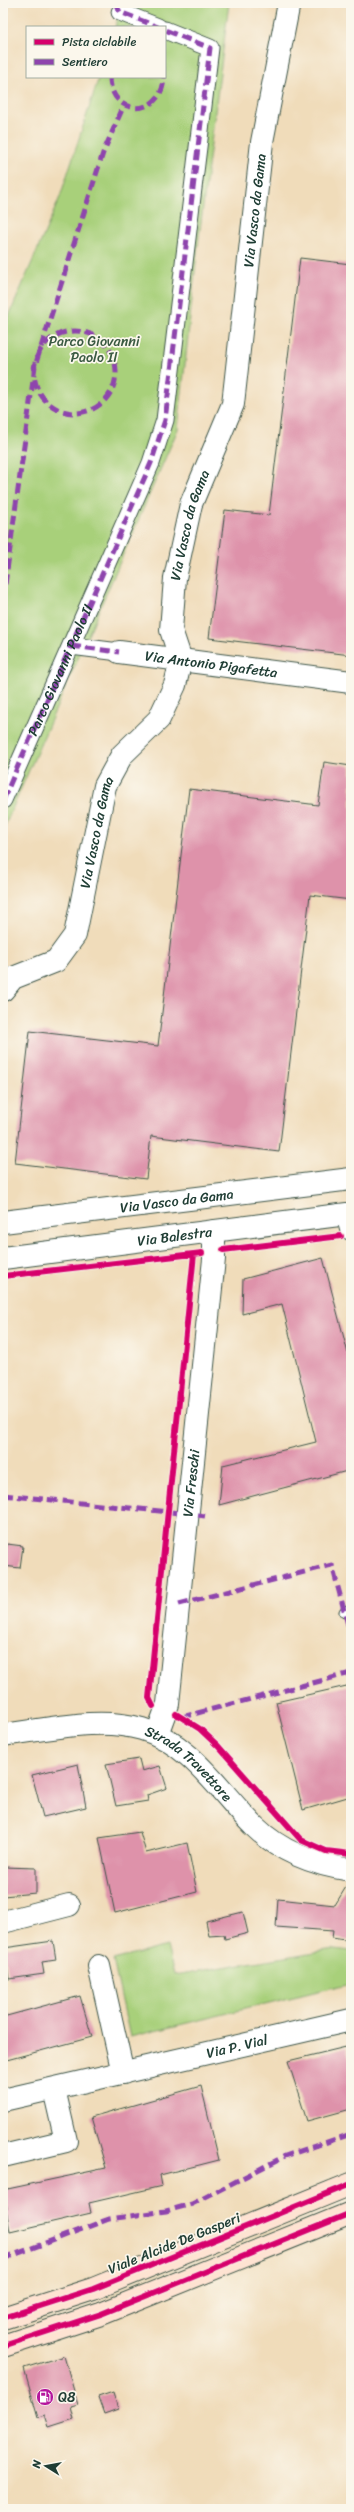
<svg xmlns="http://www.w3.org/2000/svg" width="354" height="2512" viewBox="0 0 354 2512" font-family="Sriracha,sans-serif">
<rect width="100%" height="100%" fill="#fbf7ec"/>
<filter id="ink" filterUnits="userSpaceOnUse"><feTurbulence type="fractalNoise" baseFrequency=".025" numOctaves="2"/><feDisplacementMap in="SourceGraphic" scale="8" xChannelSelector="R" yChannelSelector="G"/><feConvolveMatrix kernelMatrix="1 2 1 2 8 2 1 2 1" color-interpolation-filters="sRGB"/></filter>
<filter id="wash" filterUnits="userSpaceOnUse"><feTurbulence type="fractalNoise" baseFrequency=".012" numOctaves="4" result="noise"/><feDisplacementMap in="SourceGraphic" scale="16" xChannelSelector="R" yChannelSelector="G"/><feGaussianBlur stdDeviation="0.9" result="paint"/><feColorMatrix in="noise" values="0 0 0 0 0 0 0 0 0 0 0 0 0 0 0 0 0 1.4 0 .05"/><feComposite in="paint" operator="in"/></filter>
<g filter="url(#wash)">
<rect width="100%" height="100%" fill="#f0dcba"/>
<!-- green -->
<path fill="#a8d07a" stroke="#648657" d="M 122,3 L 229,3 L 197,253 L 178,429 L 3,830 L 3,330 L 60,197 L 99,77 L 165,77 L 165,27 L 115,27 Z
M 167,1946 L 174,1975 L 334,1949 L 351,1951 L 351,1983 L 130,2037 L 113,1960 Z"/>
<g id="blocks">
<!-- building -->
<path fill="#de92aa" d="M 300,258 L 351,264 L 351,655 L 209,638 L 225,510 L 269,515 Z
M 324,762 L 351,766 L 351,900 L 310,895 L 279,1152 L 151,1136 L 146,1179 L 15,1163 L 30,1031 L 158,1046 L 189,789 L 318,805 Z
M 323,1258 L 351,1365 L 351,1470 L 219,1505 L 223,1465 L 316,1442 L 282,1304 L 242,1314 L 243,1279 Z
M 7,1544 L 23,1546 L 20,1568 L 4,1566 Z
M 351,1685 L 351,1796 L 303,1810 L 276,1702 Z
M 139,1759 L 142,1771 L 160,1766 L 167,1788 L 147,1795 L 148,1801 L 116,1806 L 106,1764 Z
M 78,1764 L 86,1807 L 43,1817 L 32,1775 Z
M 140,1832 L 146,1853 L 187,1843 L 197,1892 L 115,1913 L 99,1838 Z
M 3,1867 L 36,1868 L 36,1893 L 3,1896 Z
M 349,1882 L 351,1882 L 351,1941 L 332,1938 L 333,1931 L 276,1927 L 278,1899 L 335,1905 Z
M 243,1912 L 248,1933 L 225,1939 L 224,1935 L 209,1936 L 206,1921 Z
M 53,1941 L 56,1960 L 42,1962 L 44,1974 L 9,1979 L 4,1948 Z
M 80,1996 L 92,2037 L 3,2061 L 3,2017 Z
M 346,2047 L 351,2063 L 351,2109 L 307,2121 L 288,2061 Z
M 201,2086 L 219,2160 L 160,2175 L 162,2186 L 89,2203 L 91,2213 L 10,2232 L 3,2190 L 106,2168 L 91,2117 Z
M 64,2356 L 78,2405 L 71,2407 L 74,2419 L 49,2427 L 45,2415 L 38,2417 L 24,2368 Z
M 113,2392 L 118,2409 L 104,2414 L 98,2397 Z"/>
</g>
</g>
<g filter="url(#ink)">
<use href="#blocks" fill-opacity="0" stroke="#3e5548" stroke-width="1"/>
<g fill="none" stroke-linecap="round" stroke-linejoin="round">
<defs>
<path id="service" d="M 345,1612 L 351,1611"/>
<g id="pedestrian">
<path d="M 120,12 L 158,27"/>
<path d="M 71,646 L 119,652"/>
<path id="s1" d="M 3,800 L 151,463 L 165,420 L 210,48 L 165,30"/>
</g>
<g id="minor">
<path id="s2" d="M 119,652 L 351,682"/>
<path id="s3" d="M 3,990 L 13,978 L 56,961 L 75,935 L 105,786 L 122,755 L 159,719 L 175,685 L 181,660 L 171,630 L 175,578 L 191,504 L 233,404 L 262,142 L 289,3"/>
<path id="s4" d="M 3,1222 L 351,1179"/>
<path id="s5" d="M 3,1258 L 347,1214 L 351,1229"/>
<path id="s6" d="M 157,1734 L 168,1704 L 214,1259 L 214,1231"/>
<path id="s7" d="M 3,1735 C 47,1730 98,1716 142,1729 C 191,1743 221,1794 255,1827 C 281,1852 316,1865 351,1870"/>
<path d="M 3,1922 L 69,1905"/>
<path d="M 99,1966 L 123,2073"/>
<path id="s8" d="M 3,2100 L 351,2020"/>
<path d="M 3,2156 L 66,2141 L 54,2089"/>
</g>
<path id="secondary" d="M 3,2318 L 93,2289 L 351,2184
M 3,2346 L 101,2314 L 351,2213"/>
</defs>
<!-- service casing -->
<use href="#service" stroke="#3e5548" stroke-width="13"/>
<!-- pedestrian casing -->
<use href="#pedestrian" stroke="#3e5548" stroke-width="19"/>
<!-- minor casing -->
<use href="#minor" stroke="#3e5548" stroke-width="24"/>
<!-- secondary casing -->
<use href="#secondary" stroke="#3e5548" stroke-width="24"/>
<!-- service -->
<use href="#service" stroke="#fff" stroke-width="11"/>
<!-- pedestrian -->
<use href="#pedestrian" stroke="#fff" stroke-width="17"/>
<!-- minor -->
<use href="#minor" stroke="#fff" stroke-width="22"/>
<!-- secondary -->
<use href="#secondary" stroke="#fee3d2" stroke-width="22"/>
<!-- quiet -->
<path stroke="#8e44ad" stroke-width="5" stroke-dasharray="10 5" stroke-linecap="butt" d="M 115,3 L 120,12 L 158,27
M 110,77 C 110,118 163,118 164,77
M34 372a41 41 0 1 1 82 0a41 41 0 1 1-82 0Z
M 3,599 L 35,366 L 103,153 L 124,105
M 71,646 L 119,652
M 3,800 L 151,463 L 165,420 L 210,48 L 165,30
M 3,1495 L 179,1513
M 198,1515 L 205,1516
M 179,1604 L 332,1565 L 351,1636
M 182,1717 L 351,1673
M 3,2259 L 109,2219 L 166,2211 L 192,2204 L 285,2156 L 351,2134"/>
<defs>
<path id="cycleway" d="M 223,1250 L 341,1236
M 3,1276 L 202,1253
M 153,1706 L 149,1698 L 194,1254
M 176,1714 L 200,1729 L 218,1746 L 301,1840 L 326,1851 L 351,1854
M 3,2318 L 93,2289 L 351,2184
M 3,2346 L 101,2314 L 351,2213"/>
</defs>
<!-- cycleway casing -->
<use href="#cycleway" stroke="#fbf7ec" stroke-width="8"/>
<!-- cycleway -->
<use href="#cycleway" stroke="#d6006c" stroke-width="6"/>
</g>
</g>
<!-- icons -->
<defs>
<symbol id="fuel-disc" viewBox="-11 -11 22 22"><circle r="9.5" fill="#b5179e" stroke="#fbf7ec"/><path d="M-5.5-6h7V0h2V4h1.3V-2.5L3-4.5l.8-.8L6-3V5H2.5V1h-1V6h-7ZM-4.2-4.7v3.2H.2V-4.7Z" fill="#fff"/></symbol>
</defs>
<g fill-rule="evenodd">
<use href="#fuel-disc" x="35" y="2387" width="20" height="20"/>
</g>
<g text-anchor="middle" stroke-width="3.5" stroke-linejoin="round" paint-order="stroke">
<!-- street labels -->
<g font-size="14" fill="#1f3d34" stroke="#fbf7ec">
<text dy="5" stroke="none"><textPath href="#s3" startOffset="859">Via Vasco da Gama</textPath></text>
<text dy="5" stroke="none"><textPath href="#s3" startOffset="535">Via Vasco da Gama</textPath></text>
<text dy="5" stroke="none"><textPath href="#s2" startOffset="93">Via Antonio Pigafetta</textPath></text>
<text dy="5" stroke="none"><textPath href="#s1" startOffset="142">Parco Giovanni Paolo II</textPath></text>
<text dy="5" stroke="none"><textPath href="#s3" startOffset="199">Via Vasco da Gama</textPath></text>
<text dy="5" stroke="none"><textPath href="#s4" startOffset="175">Via Vasco da Gama</textPath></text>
<text dy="5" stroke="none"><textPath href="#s5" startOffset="173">Via Balestra</textPath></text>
<text dy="5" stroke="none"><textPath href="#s6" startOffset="254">Via Freschi</textPath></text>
<text dy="5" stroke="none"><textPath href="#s7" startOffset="199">Strada Travettore</textPath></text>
<text dy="5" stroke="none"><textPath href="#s8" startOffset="240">Via P. Vial</textPath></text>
<text transform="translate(174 2243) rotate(-22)" y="5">Viale Alcide De Gasperi</text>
</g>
<!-- park labels -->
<g font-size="14" fill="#3a5a42" stroke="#fbf7ec">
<text x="94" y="346">Parco Giovanni<tspan x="94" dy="16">Paolo II</tspan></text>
</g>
<!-- poi labels -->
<g font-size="14" fill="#1f3d34" stroke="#fbf7ec" text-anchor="start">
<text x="58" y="2402">Q8</text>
</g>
</g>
<!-- margin -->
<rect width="354" height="2512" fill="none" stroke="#fbf7ec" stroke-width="16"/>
<!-- legend -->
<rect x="26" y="26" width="140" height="52" fill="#fbf7ec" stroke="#a3ada2"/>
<rect x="34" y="39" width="20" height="6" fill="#d6006c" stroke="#a3ada2"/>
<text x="62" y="46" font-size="12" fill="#1f3d34">Pista ciclabile</text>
<rect x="34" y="59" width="20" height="6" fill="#8e44ad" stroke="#a3ada2"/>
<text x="62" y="66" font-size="12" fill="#1f3d34">Sentiero</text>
<!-- north arrow -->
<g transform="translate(46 2466) rotate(281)" stroke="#fbf7ec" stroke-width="3" paint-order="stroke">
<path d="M0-3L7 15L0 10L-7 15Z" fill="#1f3d34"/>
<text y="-6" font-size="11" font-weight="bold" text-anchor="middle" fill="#1f3d34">N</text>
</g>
</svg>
